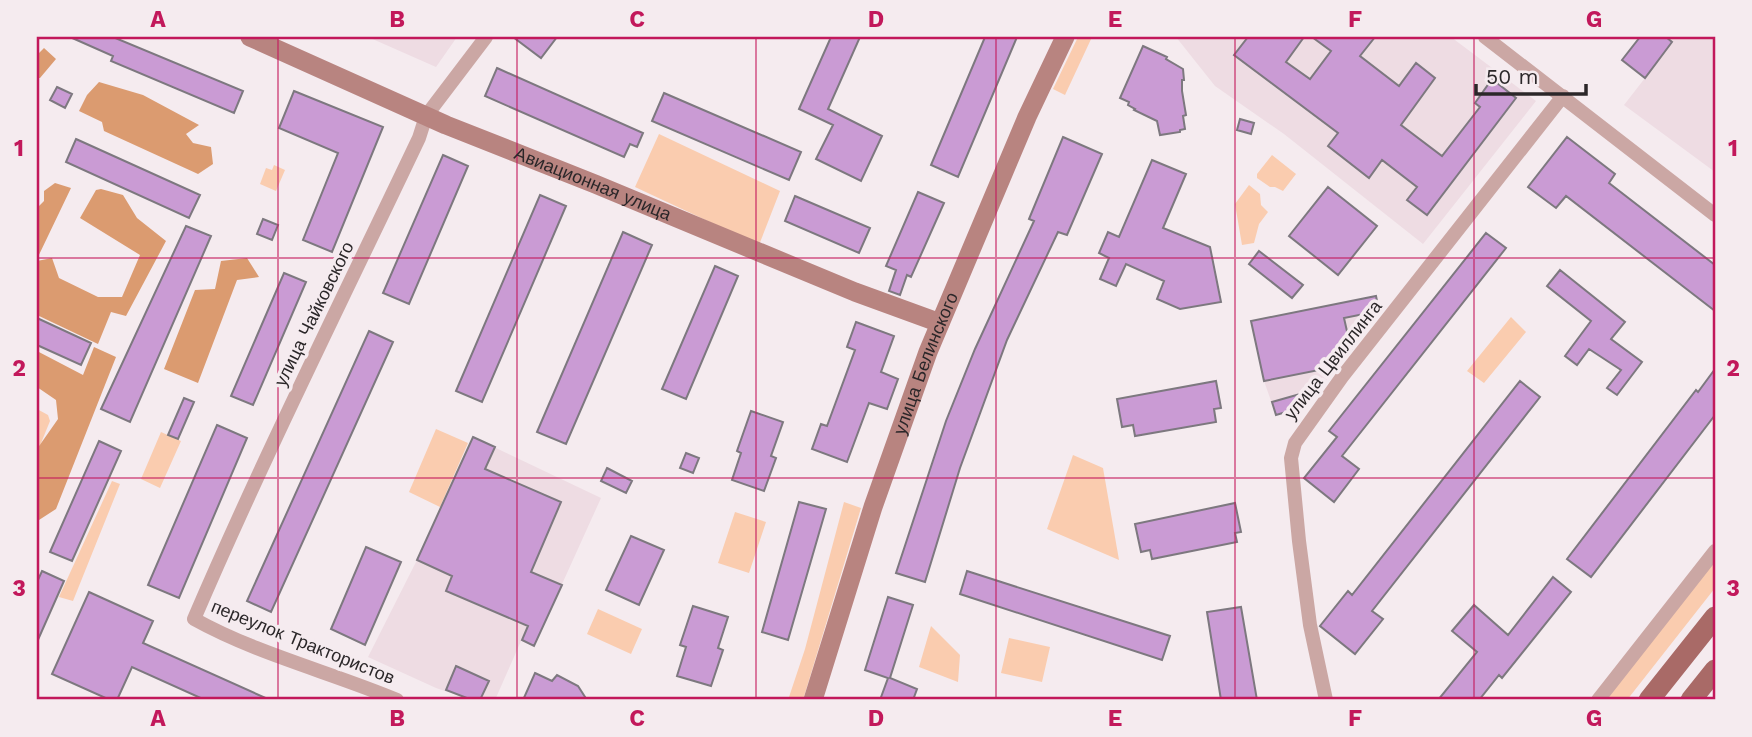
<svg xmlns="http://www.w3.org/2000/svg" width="1752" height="737" viewBox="0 0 1752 737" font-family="'Work Sans',sans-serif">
<rect width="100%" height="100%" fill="#f5ebef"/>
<!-- built -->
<path fill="#eedce3" d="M 368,37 L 457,37 L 436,67 Z
M 1176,37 L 1451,37 L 1536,101 L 1423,244 L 1284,134 L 1215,86 Z
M 1640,37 L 1715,37 L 1715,172 L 1624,105 L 1645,78 L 1622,60 Z
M 1376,296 L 1379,311 L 1339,366 L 1303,407 L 1276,415 L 1264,381 L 1251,321 Z
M 473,437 L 601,498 L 534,646 L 521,641 L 495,700 L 472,700 L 436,688 L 368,657 L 417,560 Z"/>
<!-- green -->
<path fill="#faccaf" d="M 1078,37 L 1092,37 L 1065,95 L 1053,89 Z
M 659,134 L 780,191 L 759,245 L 635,187 Z
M 1272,155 L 1296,174 L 1283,191 L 1275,187 L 1270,187 L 1257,178 L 1257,174 Z
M 274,165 L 285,170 L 276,191 L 260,184 L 266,168 L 272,170 Z
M 1249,185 L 1260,194 L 1261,205 L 1268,212 L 1259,224 L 1254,243 L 1242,245 L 1235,204 Z
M 1511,317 L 1526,332 L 1484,383 L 1467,371 Z
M 37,409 L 48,415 L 50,421 L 37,453 Z
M 436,429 L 468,443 L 440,507 L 409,492 Z
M 161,432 L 181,441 L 160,488 L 141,479 Z
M 1073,455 L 1103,468 L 1119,560 L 1047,529 Z
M 112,481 L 120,484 L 73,601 L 59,597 Z
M 844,502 L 861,508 L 803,700 L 788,700 L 805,649 Z
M 735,512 L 766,522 L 749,573 L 718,563 Z
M 1715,558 L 1715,588 L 1627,700 L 1605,700 Z
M 598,609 L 642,629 L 631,654 L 587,634 Z
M 931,626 L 960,655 L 958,682 L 919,667 Z
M 1009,638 L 1050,647 L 1042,682 L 1001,673 Z"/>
<!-- forest -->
<path fill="#db9b70" d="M 44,48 L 56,59 L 40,78 L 37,78 L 37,55 Z
M 99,82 L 143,95 L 199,125 L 186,134 L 193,143 L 211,147 L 213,164 L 198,174 L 104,131 L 102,122 L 79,111 L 87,95 Z
M 55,183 L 71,188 L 37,259 L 37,208 L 44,201 L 44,191 Z
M 101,189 L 123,195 L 137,218 L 166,241 L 126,316 L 111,312 L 98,344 L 37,315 L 37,261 L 52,258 L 59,278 L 98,297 L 122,297 L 140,255 L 80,218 L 96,190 Z
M 247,258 L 259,277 L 237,280 L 198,383 L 164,369 L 195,290 L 215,289 L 221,261 Z
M 94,347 L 116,357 L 56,509 L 39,520 L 37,519 L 37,449 L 58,419 L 56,400 L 37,387 L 37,351 L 83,375 Z"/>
<!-- building -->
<path fill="#ca9bd4" stroke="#7d787f" stroke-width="2" d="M 70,37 L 113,37 L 243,91 L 234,113 L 111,61 L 113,56 Z
M 513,37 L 557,37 L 541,58 Z
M 831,37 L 860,37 L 828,109 L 882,136 L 861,181 L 816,159 L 833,125 L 799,109 Z
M 985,37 L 1017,37 L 958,177 L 931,165 Z
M 1248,37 L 1304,37 L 1286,62 L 1310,79 L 1331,51 L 1312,37 L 1375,37 L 1360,56 L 1399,86 L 1416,63 L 1435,78 L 1401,125 L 1442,156 L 1480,107 L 1475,103 L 1492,79 L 1516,98 L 1427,215 L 1407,200 L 1417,187 L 1382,160 L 1369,178 L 1328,146 L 1338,133 L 1234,55 Z
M 1640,37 L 1666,37 L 1672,42 L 1645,78 L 1622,60 Z
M 1143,46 L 1167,57 L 1166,59 L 1183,69 L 1184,80 L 1182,80 L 1182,91 L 1186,115 L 1183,116 L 1185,129 L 1180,130 L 1180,132 L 1160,135 L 1157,121 L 1134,110 L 1135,109 L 1128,105 L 1129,102 L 1120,98 Z
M 497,68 L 643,133 L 637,147 L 630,144 L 624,157 L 485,96 Z
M 57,87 L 72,94 L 65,108 L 50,100 Z
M 294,91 L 383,127 L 332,252 L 303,240 L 338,153 L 279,128 Z
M 664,93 L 801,152 L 789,180 L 652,121 Z
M 1240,119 L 1254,123 L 1251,134 L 1237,130 Z
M 1063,137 L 1102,154 L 1067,235 L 1058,232 L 1007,340 L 960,468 L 925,582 L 896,573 L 946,421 L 975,349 L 1034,221 L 1029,219 Z
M 1567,137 L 1615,174 L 1609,183 L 1715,265 L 1715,311 L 1566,196 L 1556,208 L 1528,187 Z
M 76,139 L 200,195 L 189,218 L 66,162 Z
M 443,155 L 468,166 L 409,304 L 383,293 Z
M 1152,160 L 1186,174 L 1163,228 L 1210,247 L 1221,302 L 1180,309 L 1157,299 L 1164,281 L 1126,264 L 1116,286 L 1100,279 L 1109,258 L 1099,253 L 1108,232 L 1119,237 Z
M 1328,187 L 1377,226 L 1338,275 L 1289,236 Z
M 918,192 L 944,203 L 911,277 L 907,275 L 900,295 L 889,291 L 896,270 L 886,266 Z
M 540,195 L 566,206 L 482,402 L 456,391 Z
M 795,196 L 870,228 L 859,253 L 785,221 Z
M 263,219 L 278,225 L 272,240 L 257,234 Z
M 186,226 L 211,236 L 130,422 L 101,409 Z
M 623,232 L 652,245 L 566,444 L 537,432 Z
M 1486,233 L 1506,248 L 1342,456 L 1359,469 L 1334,502 L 1304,478 L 1337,437 L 1329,431 Z
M 1259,251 L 1303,285 L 1292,298 L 1249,264 Z
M 715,266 L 738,276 L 686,399 L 662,389 Z
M 1560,270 L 1625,322 L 1611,339 L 1642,362 L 1617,395 L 1607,388 L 1621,370 L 1589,349 L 1577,365 L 1565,356 L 1591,321 L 1547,286 Z
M 284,273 L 306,282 L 253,405 L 231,396 Z
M 1376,296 L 1379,311 L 1344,318 L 1351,349 L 1336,352 L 1339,366 L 1264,381 L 1251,321 Z
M 37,318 L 91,343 L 81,365 L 37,345 Z
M 856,322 L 894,336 L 881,372 L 898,379 L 887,409 L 869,403 L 847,462 L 812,449 L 821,424 L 827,426 L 855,350 L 847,347 Z
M 369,331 L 393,342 L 271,612 L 247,601 Z
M 1715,369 L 1715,415 L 1591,577 L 1567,559 L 1696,390 L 1698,392 Z
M 1216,381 L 1221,408 L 1214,409 L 1216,422 L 1135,436 L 1133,425 L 1122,427 L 1117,399 Z
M 1520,381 L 1540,397 L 1372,611 L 1383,619 L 1355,654 L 1320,626 L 1348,591 L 1352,595 Z
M 1300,394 L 1303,407 L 1276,415 L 1272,402 Z
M 184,398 L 194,402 L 178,439 L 168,435 Z
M 751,411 L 783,422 L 771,456 L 776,458 L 764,491 L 732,480 L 741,453 L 737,451 Z
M 217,425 L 247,438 L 179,598 L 148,585 Z
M 473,437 L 495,447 L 485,469 L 561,502 L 531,572 L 562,585 L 534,646 L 522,640 L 528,626 L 446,591 L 452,576 L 417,560 Z
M 99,441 L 121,451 L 72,561 L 50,552 Z
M 686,453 L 699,458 L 693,473 L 680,468 Z
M 607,468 L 632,481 L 626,493 L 601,481 Z
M 799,502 L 826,509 L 788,640 L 762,632 Z
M 1235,503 L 1241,532 L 1235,533 L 1237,542 L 1152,559 L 1150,550 L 1141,552 L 1135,524 Z
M 631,536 L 664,550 L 639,605 L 606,590 Z
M 366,547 L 401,562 L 365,645 L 331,629 Z
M 42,571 L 64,581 L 37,642 L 37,582 Z
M 967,571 L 1170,636 L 1162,660 L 960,594 Z
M 1553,577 L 1571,592 L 1502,678 L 1499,675 L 1479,700 L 1438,700 L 1477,652 L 1452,631 L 1474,605 L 1508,635 Z
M 89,592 L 153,621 L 143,643 L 270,700 L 205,700 L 132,667 L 117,700 L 110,700 L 52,674 Z
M 888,597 L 913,605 L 890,678 L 917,689 L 913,700 L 880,700 L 888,678 L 865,670 Z
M 693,606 L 728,617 L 718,648 L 723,650 L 711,686 L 677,676 L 686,647 L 680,645 Z
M 1241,607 L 1257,700 L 1221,700 L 1207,612 Z
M 456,666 L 489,681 L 480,700 L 472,700 L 446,690 Z
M 535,673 L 552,681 L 557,675 L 578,686 L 587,700 L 523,700 Z"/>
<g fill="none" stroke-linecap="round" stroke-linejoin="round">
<!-- street -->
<path stroke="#cba7a4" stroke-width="14" d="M 1485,37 L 1715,215
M 397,700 C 330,672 257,654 194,619 C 264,456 343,298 419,138 L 426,116 L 486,37
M 1326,700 L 1310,625 L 1299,541 L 1291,458 L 1295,443 L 1342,377 L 1563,96
M 1598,700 L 1715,551"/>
<!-- secondary -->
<g stroke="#b88480" stroke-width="19">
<path id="s1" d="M 250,37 L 446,125 L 595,184 L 855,292 L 940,323"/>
<path id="s2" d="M 813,700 L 873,507 L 928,352 L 1027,117 L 1065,37"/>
</g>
<!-- primary -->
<path stroke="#a96a67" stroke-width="21" d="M 1649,700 L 1715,617
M 1691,700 L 1715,670"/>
</g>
<!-- grid -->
<path fill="none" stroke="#c2185b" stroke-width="2" stroke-opacity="0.55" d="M 278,37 L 278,700M 517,37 L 517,700M 756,37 L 756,700M 996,37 L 996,700M 1235,37 L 1235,700M 1474,37 L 1474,700M 37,258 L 1715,258M 37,478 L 1715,478"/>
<g text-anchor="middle" stroke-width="7" stroke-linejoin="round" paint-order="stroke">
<!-- street labels -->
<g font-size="18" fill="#2b2729" stroke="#f5ebef">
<text dy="6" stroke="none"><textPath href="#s1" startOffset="373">Авиационная улица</textPath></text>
<text transform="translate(314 314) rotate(-64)" y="6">улица Чайковского</text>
<text transform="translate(1333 360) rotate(-52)" y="6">улица Цвиллинга</text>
<text dy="6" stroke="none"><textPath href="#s2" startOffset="355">улица Белинского</textPath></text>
<text transform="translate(303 642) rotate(22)" y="6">переулок Трактористов</text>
</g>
</g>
<!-- border -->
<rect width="1752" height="737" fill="none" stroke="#f5ebef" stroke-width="77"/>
<!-- scale -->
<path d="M1476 84v10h110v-10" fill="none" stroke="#2b2729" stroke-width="3.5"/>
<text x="1486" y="84" font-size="21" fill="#2b2729" stroke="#f5ebef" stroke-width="5" paint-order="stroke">50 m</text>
<rect x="38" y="38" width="1676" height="660" fill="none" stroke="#c2185b" stroke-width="2.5"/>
<g font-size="23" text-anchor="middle" font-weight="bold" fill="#c2185b">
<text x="158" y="27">A</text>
<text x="397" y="27">B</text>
<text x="637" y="27">C</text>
<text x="876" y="27">D</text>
<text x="1115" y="27">E</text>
<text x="1355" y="27">F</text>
<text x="1594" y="27">G</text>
<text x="19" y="156">1</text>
<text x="1733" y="156">1</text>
<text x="19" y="376">2</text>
<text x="1733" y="376">2</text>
<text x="19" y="596">3</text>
<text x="1733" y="596">3</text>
<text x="158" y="726">A</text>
<text x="397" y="726">B</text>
<text x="637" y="726">C</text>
<text x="876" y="726">D</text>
<text x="1115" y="726">E</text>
<text x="1355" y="726">F</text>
<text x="1594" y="726">G</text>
</g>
</svg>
